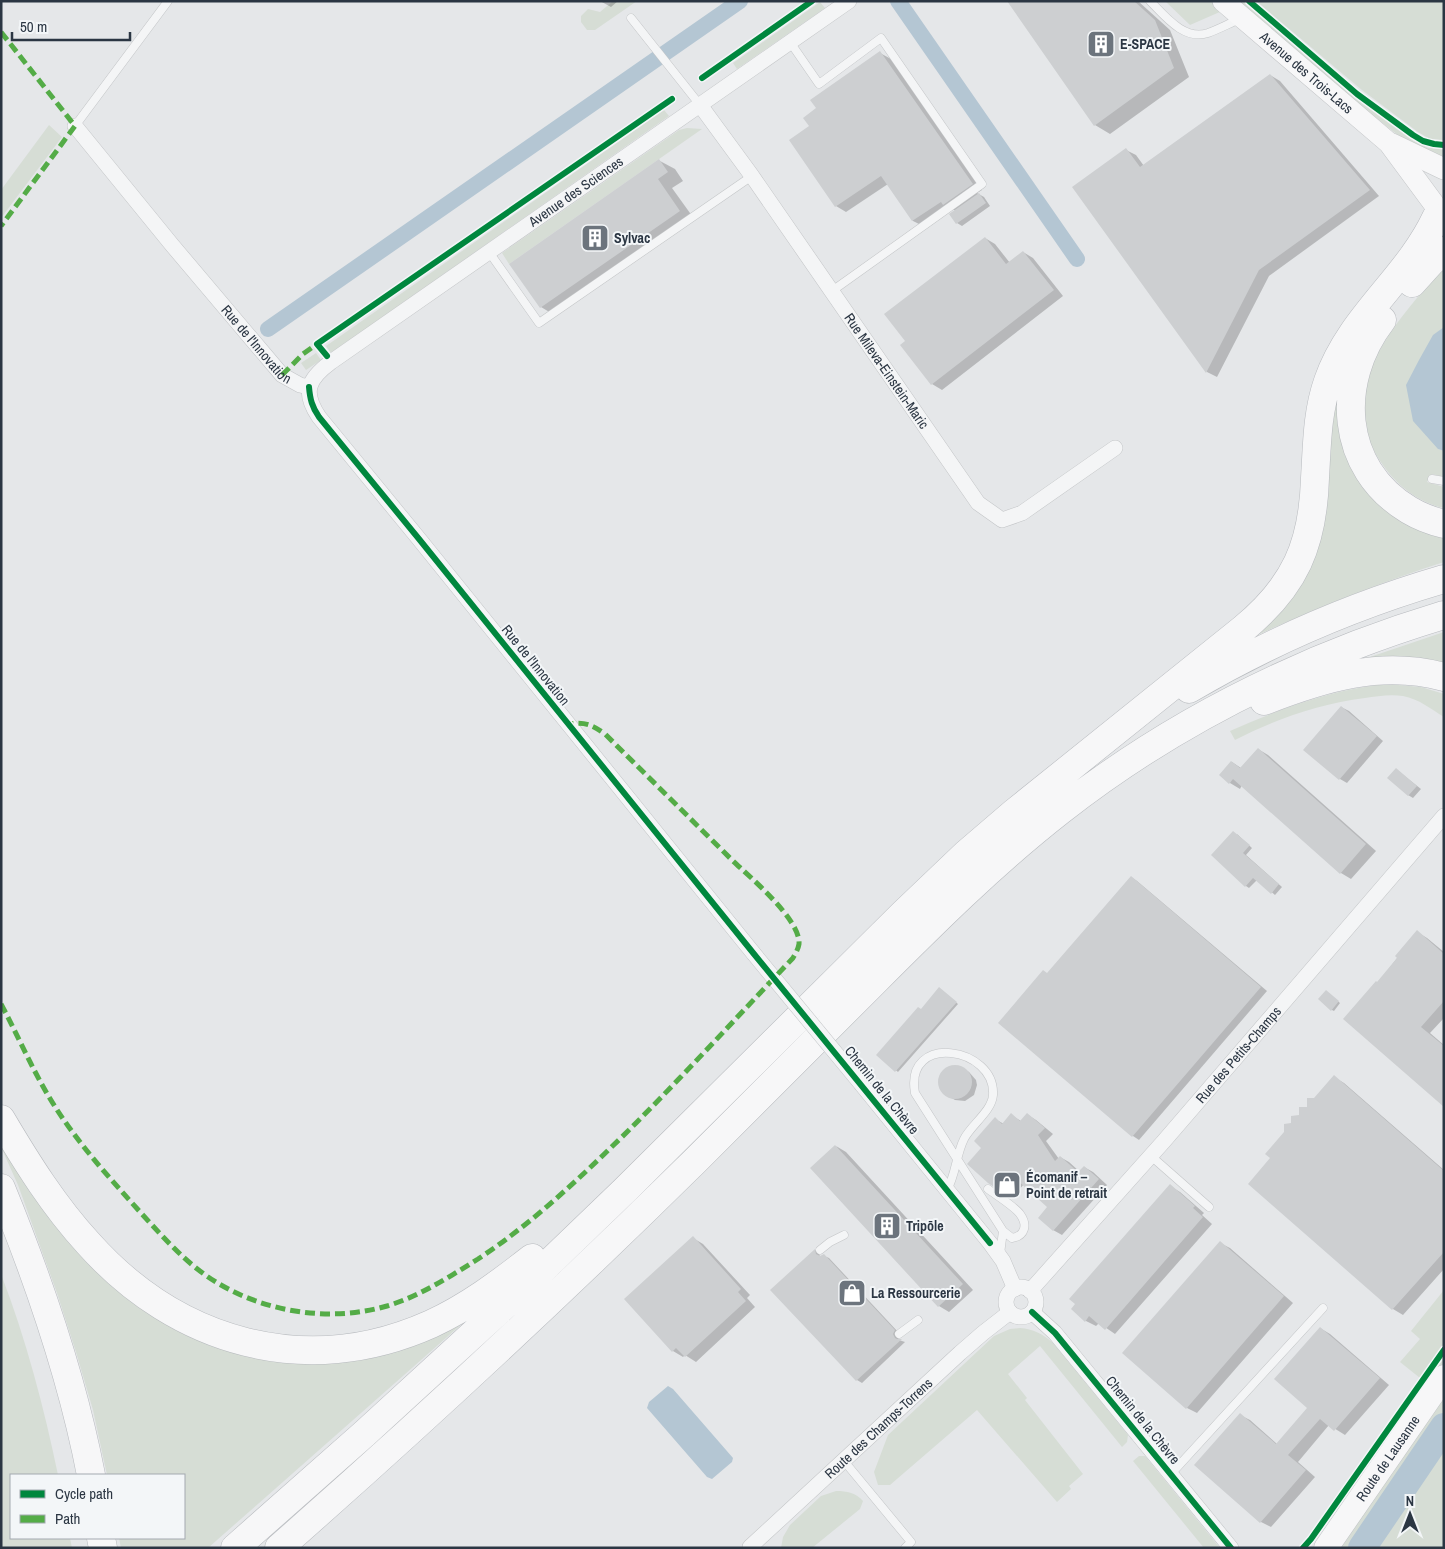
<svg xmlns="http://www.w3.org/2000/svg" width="1445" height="1549" viewBox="0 0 1445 1549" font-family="'Archivo Narrow',sans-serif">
<rect width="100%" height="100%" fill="#e5e7e9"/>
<!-- green -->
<path fill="#d6ddd5" d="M 613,1 L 637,1 L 595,30 L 587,30 L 581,22 L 581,16 L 588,9 L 600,12 Z
M 1165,1 L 1211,1 L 1222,11 L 1190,25 Z
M 1238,1 L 1244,1 L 1412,140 L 1428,148 L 1444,149 L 1444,162 C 1415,151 1391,129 1367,111 C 1323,75 1281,38 1238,1 Z
M 1256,1 L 1444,1 L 1444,140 L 1430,139 L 1418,132 L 1362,90 Z
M 820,2 L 825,8 L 737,69 L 733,63 Z
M 664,110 L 669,116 L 331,353 L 326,346 Z
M 49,125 L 62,137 L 1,218 L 1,190 Z
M 687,128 L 702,129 L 509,264 L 502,253 L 679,130 Z
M 1444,267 L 1444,327 L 1433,336 L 1438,449 L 1444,451 L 1444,477 L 1432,474 L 1427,482 L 1444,487 L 1444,508 C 1420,503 1399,487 1385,468 C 1328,392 1395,323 1444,267 Z
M 316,353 L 321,360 L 306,370 L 301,363 Z
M 1343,359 L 1350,448 L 1444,532 L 1444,562 C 1378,583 1314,609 1251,638 L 1273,611 Z
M 1444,632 L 1444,669 L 1369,664 L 1367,658 Z
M 1387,684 L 1421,687 L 1444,694 L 1444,717 C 1431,709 1419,699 1403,696 C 1391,694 1377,696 1365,698 C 1319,704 1276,719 1235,740 L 1230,731 C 1280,709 1332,689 1387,684 Z
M 1,1134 L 64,1225 L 251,1351 L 472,1315 L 208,1548 L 121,1548 L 119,1538 L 184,1538 L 184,1475 L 107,1475 L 93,1410 L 76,1352 L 57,1293 L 18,1185 L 1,1147 Z
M 1,1274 C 26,1339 44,1407 58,1475 L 11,1475 L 11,1538 L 70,1538 L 72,1548 L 1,1548 Z
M 1444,1290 L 1444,1362 L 1339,1511 L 1335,1509 L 1425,1382 L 1400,1362 L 1420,1339 L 1411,1331 Z
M 1020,1328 C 1033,1329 1043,1334 1053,1343 L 1128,1435 L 1127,1442 L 1122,1447 L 1040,1346 L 1008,1374 L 1027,1398 L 1025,1400 L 1083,1474 L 1069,1486 L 1071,1489 L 1057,1502 L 977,1410 L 890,1485 L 878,1485 L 874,1472 L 888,1435 L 994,1336 L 1010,1329 Z
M 1444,1394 L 1444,1548 L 1339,1548 Z
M 1139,1456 L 1145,1456 L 1220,1548 L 1204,1548 L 1133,1461 Z
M 836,1491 C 847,1491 856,1493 863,1501 L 860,1509 L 812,1548 L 781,1548 L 783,1537 L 790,1525 L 821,1496 Z"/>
<!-- water -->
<path fill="#b4c6d3" d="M 1444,327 L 1444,451 L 1438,449 L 1413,421 L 1406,385 L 1419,360 L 1433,335 Z
M 668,1386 L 673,1389 L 733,1458 L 732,1462 L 712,1479 L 707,1477 L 647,1408 L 649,1402 Z"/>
<!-- shadow -->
<path fill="#0003" d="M 600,1 L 618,1 L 611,7 Z
M 1008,1 L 1138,1 L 1170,30 L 1189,77 L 1110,134 L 1095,125 Z
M 880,53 L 891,59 L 982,190 L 977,193 L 984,197 L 990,206 L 962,226 L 957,223 L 956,211 L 950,208 L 923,226 L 913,221 L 888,184 L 846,212 L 836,206 L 791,141 L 811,126 Z
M 1270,75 L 1280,81 L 1379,196 L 1269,276 L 1217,377 L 1207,372 L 1074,187 L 1126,150 L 1136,155 L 1144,166 Z
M 660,161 L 675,169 L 683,181 L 672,188 L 695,220 L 556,316 L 541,307 Z
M 985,238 L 995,244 L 1010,263 L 1023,252 L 1033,258 L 1063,296 L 942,390 L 932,384 Z
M 1341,707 L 1349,711 L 1383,741 L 1347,783 L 1340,779 Z
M 1258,749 L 1268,755 L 1376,851 L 1351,879 L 1341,873 L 1242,785 L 1240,789 L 1230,783 L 1232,762 L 1241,768 Z
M 1397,770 L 1421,789 L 1413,798 L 1408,795 Z
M 1237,834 L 1252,848 L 1246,855 L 1282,887 L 1275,895 L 1257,880 L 1249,888 L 1246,886 Z
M 1131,877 L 1137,881 L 1267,991 L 1139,1140 L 1133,1136 L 999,1023 L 1048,974 Z
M 1417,932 L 1427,938 L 1444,952 L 1444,1018 L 1430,1033 L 1444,1045 L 1444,1105 L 1378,983 Z
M 941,990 L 958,1004 L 898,1072 L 878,1055 Z
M 1328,993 L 1340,1003 L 1334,1011 L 1332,1010 Z
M 954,1067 L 964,1069 L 969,1072 L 976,1080 L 977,1085 L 974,1095 L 965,1101 L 955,1100 L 950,1097 L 942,1090 L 940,1085 L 941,1075 L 944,1071 Z
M 1334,1077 L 1344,1083 L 1444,1170 L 1444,1269 L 1403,1315 L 1393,1309 L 1250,1184 L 1272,1158 L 1292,1124 Z
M 1011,1115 L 1021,1121 L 1028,1115 L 1036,1120 L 1053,1134 L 1046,1141 L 1059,1159 L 1060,1157 L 1069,1162 L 1080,1172 L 1084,1167 L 1093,1172 L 1107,1185 L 1062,1235 L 1053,1230 L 1049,1207 L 1024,1184 L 1013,1197 L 989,1182 L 983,1147 L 995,1119 L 1004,1124 Z
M 836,1146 L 846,1152 L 973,1290 L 949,1312 L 939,1306 Z
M 1170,1186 L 1180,1192 L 1204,1213 L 1202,1215 L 1212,1224 L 1115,1334 L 1099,1323 L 1096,1326 L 1086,1321 L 1073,1309 Z
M 693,1238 L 703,1244 L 750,1295 L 747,1298 L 755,1307 L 696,1362 L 685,1355 L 683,1357 L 673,1351 L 626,1299 Z
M 1220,1243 L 1230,1248 L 1293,1303 L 1197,1413 L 1187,1408 Z
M 815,1250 L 819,1253 L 820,1257 L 824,1256 L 829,1258 L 899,1333 L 898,1337 L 899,1340 L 905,1342 L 862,1383 L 857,1380 L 772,1290 Z
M 1320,1328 L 1330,1334 L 1389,1385 L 1345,1435 L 1329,1425 L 1298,1462 L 1315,1477 L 1271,1527 L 1261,1522 L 1240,1415 L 1250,1420 L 1277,1444 L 1309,1407 Z"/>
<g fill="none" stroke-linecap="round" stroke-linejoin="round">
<!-- canal -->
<path stroke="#b4c6d3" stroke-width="16" d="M 898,1 L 1077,259
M 268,329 L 740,1"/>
<!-- river -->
<path stroke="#b4c6d3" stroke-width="28" d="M 1362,1548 L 1444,1427"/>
</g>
<!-- building -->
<path fill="#cdcfd1" d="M 1007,1 L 1134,1 L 1155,20 L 1174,68 L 1094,126 Z
M 880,51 L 973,184 L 943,205 L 941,202 L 912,221 L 881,176 L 835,207 L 789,140 L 809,126 L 803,118 L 816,108 L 810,100 Z
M 1270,74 L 1370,190 L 1259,270 L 1206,373 L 1072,187 L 1126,148 L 1140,167 Z
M 659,159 L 668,172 L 658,179 L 680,211 L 540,308 L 509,264 Z
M 979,193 L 986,203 L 956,224 L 949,214 Z
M 985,237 L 1006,264 L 1023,251 L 1054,290 L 931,385 L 900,345 L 905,341 L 884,314 Z
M 1341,706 L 1377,736 L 1339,780 L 1303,750 Z
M 1258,748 L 1366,844 L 1340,874 L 1233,779 L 1229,784 L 1219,775 L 1231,761 L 1240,768 Z
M 1396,768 L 1417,786 L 1408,796 L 1387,778 Z
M 1233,831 L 1250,845 L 1243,853 L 1279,884 L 1271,894 L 1253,878 L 1245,887 L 1211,855 Z
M 1131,876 L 1261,987 L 1132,1137 L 998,1023 L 1043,970 L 1047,973 Z
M 1417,930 L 1444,954 L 1444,1001 L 1421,1027 L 1444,1046 L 1444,1107 L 1343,1019 L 1376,981 L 1377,982 L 1397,958 L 1395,956 Z
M 939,987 L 957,1002 L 895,1072 L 876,1055 L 918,1007 L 921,1009 Z
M 1326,990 L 1339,1001 L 1331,1011 L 1318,999 Z
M938 1082a17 17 0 1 1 34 0a17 17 0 1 1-34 0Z
M 1334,1075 L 1444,1171 L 1444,1252 L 1392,1310 L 1248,1184 L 1270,1158 L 1265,1154 L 1284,1132 L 1284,1124 L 1291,1123 L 1291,1116 L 1299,1115 L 1299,1107 L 1307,1107 L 1307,1098 L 1314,1098 Z
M 1011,1113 L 1020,1121 L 1027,1113 L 1045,1128 L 1038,1135 L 1055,1161 L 1060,1156 L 1078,1172 L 1084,1166 L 1099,1179 L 1053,1231 L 1038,1218 L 1047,1207 L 1016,1179 L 1003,1193 L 988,1183 L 967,1164 L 981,1148 L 974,1141 L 995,1117 L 1002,1124 Z
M 835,1145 L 963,1284 L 938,1307 L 810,1168 Z
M 1170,1184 L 1195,1206 L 1193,1208 L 1203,1217 L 1105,1330 L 1089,1316 L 1085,1322 L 1071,1309 L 1075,1304 L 1069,1299 Z
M 693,1236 L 741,1289 L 738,1292 L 746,1301 L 685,1357 L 676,1348 L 672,1352 L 624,1299 Z
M 1220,1241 L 1284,1296 L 1186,1409 L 1122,1353 Z
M 815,1249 L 816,1254 L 820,1256 L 824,1254 L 895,1330 L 893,1334 L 895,1338 L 897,1339 L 902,1339 L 856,1381 L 770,1290 Z
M 1320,1327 L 1380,1378 L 1334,1431 L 1320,1419 L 1288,1455 L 1306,1470 L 1260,1523 L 1194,1465 L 1240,1413 L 1276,1444 L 1307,1408 L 1274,1379 Z"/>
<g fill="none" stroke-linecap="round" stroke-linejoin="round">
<defs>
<path id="lane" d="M 1150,1 C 1165,16 1184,41 1208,33 C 1219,29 1230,23 1240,19
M 631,18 L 700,105
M 790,42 L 819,84 L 881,38 L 982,184 L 832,291
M 75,126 L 168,1
M 489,252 L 539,323 L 752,176
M 1432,479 L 1444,481
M 1151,1156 L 1209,1207
M 988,1189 C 996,1195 1014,1206 1020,1214 C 1028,1225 1025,1236 1012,1238 L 1003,1231
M 947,1190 C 956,1174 956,1155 964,1139 C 971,1125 992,1111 993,1095 C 996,1047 904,1032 915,1093 L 1003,1231 L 1000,1254
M 820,1250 L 830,1242 L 844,1235
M 899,1334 L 918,1320
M 844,1461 L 911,1542 L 905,1548
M 1171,1474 L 1323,1308"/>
<g id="street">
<path id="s1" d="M 700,105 L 752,176 L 978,503 L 1002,520 L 1022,513 L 1115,448"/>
<path id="s2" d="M 75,126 L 172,245 L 282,375 L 300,385 L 309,387"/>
<path id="s3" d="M 754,954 L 419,539 L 319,417 C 302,392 308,379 331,362 L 849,1"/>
<path d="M 862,1085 L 990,1243 L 1003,1261 L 1015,1289"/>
<circle cx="1021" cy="1302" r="15"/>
<path id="s4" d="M 1030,1291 L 1164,1141 L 1444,816"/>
<path d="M 1032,1312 L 1055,1333 L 1231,1548"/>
<path id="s5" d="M 750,1547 L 960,1353 L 983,1333 L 1010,1312"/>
</g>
<g id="secondary">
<path id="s6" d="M 1223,1 L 1389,143 L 1434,204"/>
<path d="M 1392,144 L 1444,169"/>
</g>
<g id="primary">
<path id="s7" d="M 1326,1548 L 1444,1377"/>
</g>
<path id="highway" d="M 1412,283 L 1431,262 L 1444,251
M 1382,320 C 1335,381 1339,468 1409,510 C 1419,516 1432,521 1444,524
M 1189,689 C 1269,642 1355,605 1444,579
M 1264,701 C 1323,678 1381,660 1444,677
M 1,1119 C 27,1163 54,1206 88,1243 C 177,1343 306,1380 431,1324 C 468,1307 500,1283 532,1258
M 1,1188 C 39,1281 72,1376 91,1475
M 101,1538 L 103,1548
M 235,1548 L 364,1434 L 519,1292 L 624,1191 L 903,914 L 966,854 L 1015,812 L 1243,629 C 1295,586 1313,545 1315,478 C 1317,445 1317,412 1328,381 C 1350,317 1408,278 1436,218
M 279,1548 C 421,1423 560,1294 695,1161 C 754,1102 813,1043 872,984 C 932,924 993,863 1061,810 C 1176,720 1305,657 1444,615"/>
</defs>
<!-- lane casing -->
<use href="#lane" stroke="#c3c5c7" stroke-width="9"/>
<!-- street casing -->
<use href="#street" stroke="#c3c5c7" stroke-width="16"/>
<!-- secondary casing -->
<use href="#secondary" stroke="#c3c5c7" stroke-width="22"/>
<!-- primary casing -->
<use href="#primary" stroke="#c1c4c7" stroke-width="25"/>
<!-- highway casing -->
<use href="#highway" stroke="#b7babe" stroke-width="29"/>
<!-- lane -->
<use href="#lane" stroke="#f4f5f6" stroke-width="8"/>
<!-- street -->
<use href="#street" stroke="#f4f5f6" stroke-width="15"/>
<!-- secondary -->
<use href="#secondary" stroke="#f7f7f8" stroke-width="21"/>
<!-- primary -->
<use href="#primary" stroke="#f7f7f8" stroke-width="24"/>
<!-- highway -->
<use href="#highway" stroke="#f7f7f8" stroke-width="28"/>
<defs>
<path id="street-bridge" d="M 754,954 L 862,1085"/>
</defs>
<!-- street-bridge casing -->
<use href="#street-bridge" stroke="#c3c5c7" stroke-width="16" stroke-linecap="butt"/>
<!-- street-bridge -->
<use href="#street-bridge" stroke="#f4f5f6" stroke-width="15"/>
<!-- quiet -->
<path stroke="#54ac47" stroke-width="5" stroke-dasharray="10 5" stroke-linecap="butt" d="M 1,32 L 75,126 L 1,226
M 282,375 L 303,354 L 317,344
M 1,1004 C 16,1032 29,1062 45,1090 C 71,1136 106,1174 141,1213 C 165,1239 189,1267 221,1285 C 270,1313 332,1322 387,1306 C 420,1296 449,1277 478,1259 C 534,1222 581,1177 629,1130 C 685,1074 738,1016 793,958 C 795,954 798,950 799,944 C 801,920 750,877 733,861 L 605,734 C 591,724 585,722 568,724"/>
<defs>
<path id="cycleway" d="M 1249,1 L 1357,94 L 1413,135 L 1423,141 L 1434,144 L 1444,145
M 702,78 L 812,1
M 327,356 L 317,344 L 672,99
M 309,387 C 310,399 312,407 319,417 L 419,539 L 754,954 L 990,1243
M 1032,1312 L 1055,1333 L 1231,1548
M 1303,1548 L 1311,1539 L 1444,1350"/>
</defs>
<!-- cycleway casing -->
<use href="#cycleway" stroke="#f3f6f8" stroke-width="9"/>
<!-- cycleway -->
<use href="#cycleway" stroke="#00873e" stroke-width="6"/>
</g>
<!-- icons -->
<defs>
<symbol id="building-square" viewBox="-11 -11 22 22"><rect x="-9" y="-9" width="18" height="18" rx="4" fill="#6c747d" stroke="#f3f6f8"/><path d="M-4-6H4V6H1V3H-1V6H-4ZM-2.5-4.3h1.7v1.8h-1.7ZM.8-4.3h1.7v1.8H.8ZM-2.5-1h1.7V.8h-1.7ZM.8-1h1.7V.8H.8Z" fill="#fff"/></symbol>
<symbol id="shop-square" viewBox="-11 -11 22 22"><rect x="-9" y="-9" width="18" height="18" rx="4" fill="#6c747d" stroke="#f3f6f8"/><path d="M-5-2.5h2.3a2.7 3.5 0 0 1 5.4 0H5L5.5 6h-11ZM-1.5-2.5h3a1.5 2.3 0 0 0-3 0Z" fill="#fff"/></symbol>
</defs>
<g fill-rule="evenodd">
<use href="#building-square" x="1085" y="28" width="32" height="32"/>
<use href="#building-square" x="579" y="222" width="32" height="32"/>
<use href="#shop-square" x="991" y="1169" width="32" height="32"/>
<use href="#building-square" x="871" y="1210" width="32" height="32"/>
<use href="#shop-square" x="836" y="1277" width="32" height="32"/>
</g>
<g text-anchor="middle" stroke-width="4" stroke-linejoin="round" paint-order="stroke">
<!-- poi labels -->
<g font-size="14" font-weight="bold" fill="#2b3643" stroke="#f3f6f8" text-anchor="start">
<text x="1120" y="49">E-SPACE</text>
<text x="614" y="243">Sylvac</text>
<text x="1026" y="1182">Écomanif –<tspan x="1026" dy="16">Point de retrait</tspan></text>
<text x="906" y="1231">Tripōle</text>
<text x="871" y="1298">La Ressourcerie</text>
</g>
<!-- street labels -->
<g font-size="14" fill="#2b3643" stroke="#f3f6f8">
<text dy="5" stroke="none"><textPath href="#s6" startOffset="110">Avenue des Trois-Lacs</textPath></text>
<text dy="5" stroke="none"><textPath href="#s3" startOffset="1055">Avenue des Sciences</textPath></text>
<text dy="5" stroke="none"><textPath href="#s2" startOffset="284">Rue de l'Innovation</textPath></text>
<text dy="5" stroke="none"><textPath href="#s1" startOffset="325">Rue Mileva-Einstein-Maric</textPath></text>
<text transform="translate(536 665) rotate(51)" y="5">Rue de l'Innovation</text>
<text dy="5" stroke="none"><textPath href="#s4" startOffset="315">Rue des Petits-Champs</textPath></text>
<text transform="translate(882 1090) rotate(51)" y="5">Chemin de la Chèvre</text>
<text transform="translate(1143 1420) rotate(51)" y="5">Chemin de la Chèvre</text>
<text dy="5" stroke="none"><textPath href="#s5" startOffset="175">Route des Champs-Torrens</textPath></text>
<text dy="5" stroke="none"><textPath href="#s7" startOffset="109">Route de Lausanne</textPath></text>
</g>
</g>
<!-- border -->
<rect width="1445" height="1549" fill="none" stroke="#2b3643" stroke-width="5"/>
<!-- legend -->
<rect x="10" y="1474" width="175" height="65" fill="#f3f6f8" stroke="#a3a9b0"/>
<rect x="20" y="1490" width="25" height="8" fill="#00873e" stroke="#a3a9b0"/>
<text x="55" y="1499" font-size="15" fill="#2b3643">Cycle path</text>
<rect x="20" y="1515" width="25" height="8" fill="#54ac47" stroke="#a3a9b0"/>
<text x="55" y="1524" font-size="15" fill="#2b3643">Path</text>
<!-- north arrow -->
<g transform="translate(1410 1514)" stroke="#f3f6f8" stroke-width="4" paint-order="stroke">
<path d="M0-4L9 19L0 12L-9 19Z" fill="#2b3643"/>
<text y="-8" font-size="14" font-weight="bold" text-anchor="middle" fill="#2b3643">N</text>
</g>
<!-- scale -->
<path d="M12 32v8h118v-8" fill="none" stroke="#2b3643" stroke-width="2.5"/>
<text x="20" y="32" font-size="15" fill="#2b3643" stroke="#f3f6f8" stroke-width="4" paint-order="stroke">50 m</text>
</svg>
